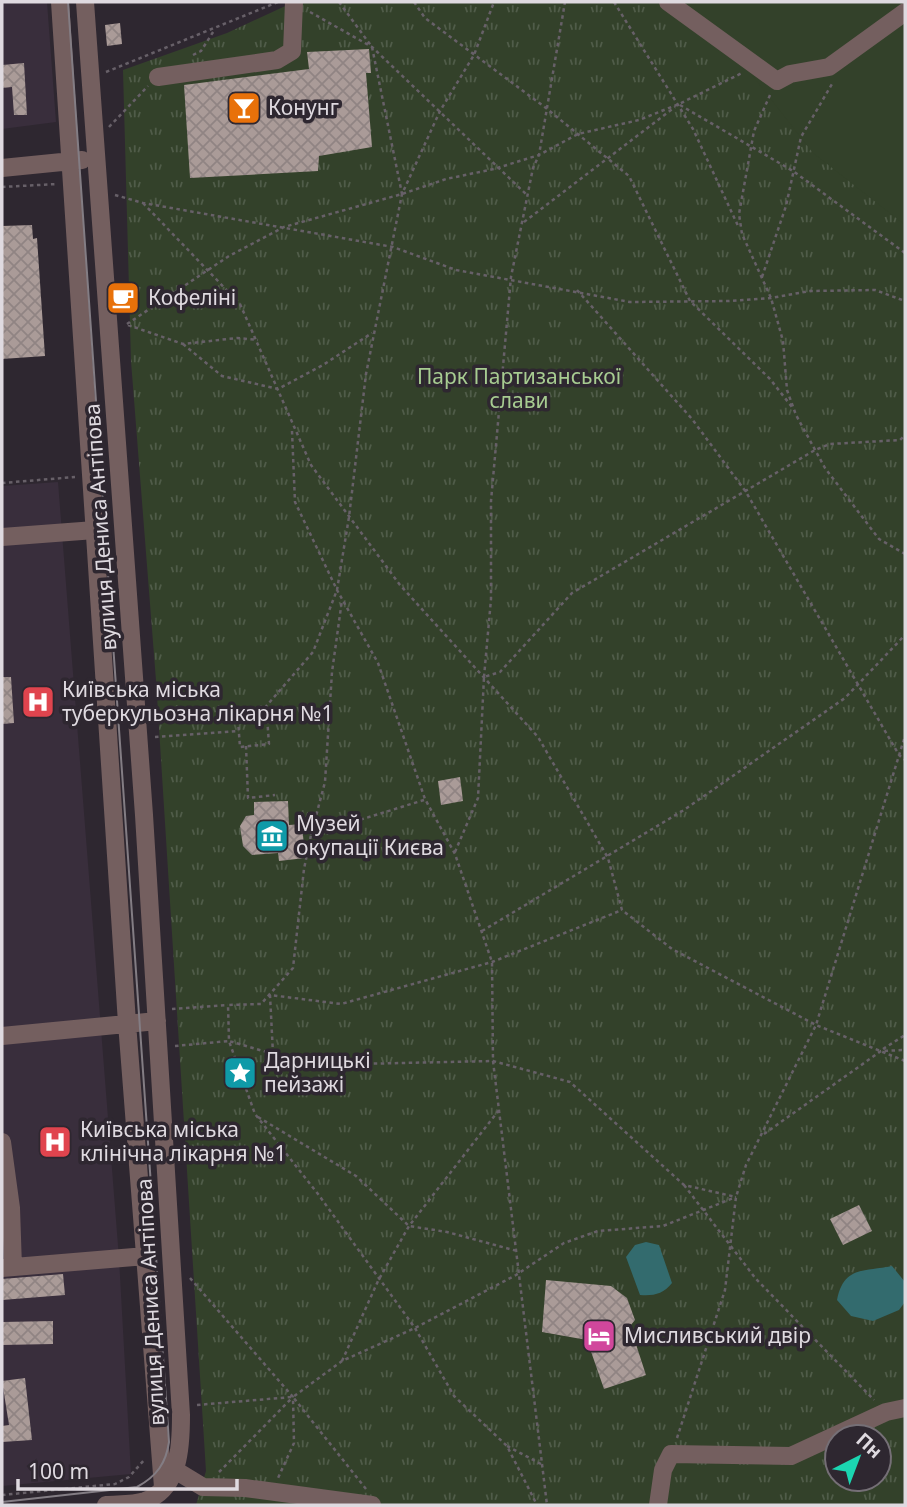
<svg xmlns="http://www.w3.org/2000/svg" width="907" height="1507" viewBox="0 0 907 1507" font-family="'Noto Sans',sans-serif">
<defs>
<pattern id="grass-tufts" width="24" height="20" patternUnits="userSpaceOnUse" patternTransform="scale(1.75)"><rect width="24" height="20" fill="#33412a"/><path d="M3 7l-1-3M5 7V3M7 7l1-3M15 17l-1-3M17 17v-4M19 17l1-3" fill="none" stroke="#505c49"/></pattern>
<pattern id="building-cross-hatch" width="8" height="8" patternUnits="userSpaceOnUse" patternTransform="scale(1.75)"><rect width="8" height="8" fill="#aa9b98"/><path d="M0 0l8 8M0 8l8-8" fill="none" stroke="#908483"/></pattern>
</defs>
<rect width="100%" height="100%" fill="#2e2730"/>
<!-- built -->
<path fill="#392e3c" d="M 2,2 L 47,2 L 56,122 L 2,129 Z
M 58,482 L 119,1258 L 131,1474 L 2,1486 L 2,486 Z"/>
<!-- grass -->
<path fill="url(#grass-tufts)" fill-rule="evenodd" d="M 294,2 L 905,2 L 905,1505 L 196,1505 L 206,1471 L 156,680 L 131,361 L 123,70 L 227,33 ZM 837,1437 L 879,1437 L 879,1479 L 837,1479 Z"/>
<!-- pitch -->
<path fill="#33412a" d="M 682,2 L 905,2 L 905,225 L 813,153 L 720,34 Z"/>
<!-- water -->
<path fill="#336b6e" d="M 646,1242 L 659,1245 L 672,1283 C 663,1294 654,1296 640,1295 L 626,1257 L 635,1245 Z
M 892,1266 L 905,1282 L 905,1302 L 899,1310 L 873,1321 L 851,1316 L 837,1300 C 844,1266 863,1272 892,1266 Z"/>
<!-- building -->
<path fill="url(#building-cross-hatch)" d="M 120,23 L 122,44 L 107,46 L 105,25 Z
M 369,49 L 371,73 L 366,73 L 372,147 L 319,156 L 318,171 L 190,178 L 184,85 L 309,69 L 307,52 Z
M 24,63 L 27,115 L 14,115 L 12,87 L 2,88 L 2,65 Z
M 32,225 L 33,239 L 37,238 L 45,356 L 2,359 L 2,226 Z
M 2,677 L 11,677 L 14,723 L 2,724 Z
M 460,777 L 463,801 L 441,805 L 438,781 Z
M 288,801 L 289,825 L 302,824 L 305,858 L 279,861 L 278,853 L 252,855 L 243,846 L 240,826 L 246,816 L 254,815 L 254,802 Z
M 859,1205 L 872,1231 L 843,1245 L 830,1219 Z
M 63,1274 L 65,1295 L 2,1300 L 2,1279 Z
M 546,1280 L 611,1286 L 627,1298 L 635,1320 L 630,1326 L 646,1375 L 604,1389 L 587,1340 L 542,1332 Z
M 53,1321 L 53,1344 L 2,1345 L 2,1322 Z
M 25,1378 L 32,1440 L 2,1442 L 2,1426 L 9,1425 L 2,1381 Z"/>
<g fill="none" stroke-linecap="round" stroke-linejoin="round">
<!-- path -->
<path stroke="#676068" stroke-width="2.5" stroke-dasharray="3.5 3.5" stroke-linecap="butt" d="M 339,2 L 372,47 L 402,194
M 414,2 L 425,18 L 546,108 L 629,176 L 690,301 L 770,379 L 792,407
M 614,2 L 693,129 L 739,228
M 310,12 L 372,47 L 528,196
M 193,55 L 201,51 L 215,29
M 106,72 L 278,2
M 770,95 L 754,131 L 739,214 L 742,234 L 771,298 L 783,341 L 787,390 L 796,415 L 825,468 L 879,539 L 905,554
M 680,105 L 793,171 L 905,253
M 109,127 L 148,86
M 2,187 L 57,184
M 115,195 L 143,203 L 393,247 L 456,270 L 630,302 L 728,301 L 771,298 L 810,291 L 875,290 L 905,301
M 143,203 L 240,304 L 311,465 L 400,585 L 538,737 L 608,858 L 622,910 L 672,949 L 816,1025 L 905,1061
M 524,222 L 675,107
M 762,277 L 786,206 L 801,137 L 832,84
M 577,290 L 692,419 L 746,492 L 899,755 L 905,760
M 127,324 L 229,256 L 284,227 L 402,194 L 446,179 L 494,169 L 539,155 L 578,134 L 639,120 L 679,104 L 742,73
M 128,325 L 183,344 L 237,338 L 258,340
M 183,344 L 222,376 L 278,389 L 323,365 L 372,333
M 292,431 L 295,502 L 337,590 L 378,663 L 425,799 L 455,854 L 492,962 L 493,1061 L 547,1505
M 2,483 L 75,477
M 484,677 L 491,599 L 491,501 L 511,277 L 533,168 L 539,155 L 565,2
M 256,718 L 267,717 L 269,744 L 240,747 L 238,720 L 256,718 L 313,652 L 337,590 L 349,517 L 366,374 L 402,194 L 440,111 L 474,55 L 494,2
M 155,737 L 239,731
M 246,746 L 248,798 L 275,795
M 424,800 L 311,835 L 304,869 L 293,968 L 261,1004 L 228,1005 L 229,1041 L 311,1065 L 493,1061 L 570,1082 L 684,1185 L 736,1197
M 311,835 L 325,782 L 332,672 L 342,600
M 455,852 L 478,798 L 484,677 L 500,672 L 572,593 L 815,450 L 830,444 L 900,440 L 905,435
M 482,931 L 684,810 L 845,698 L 905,635
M 172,1009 L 228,1005
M 175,1046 L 229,1041 L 255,1114 L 318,1194 L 415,1328 L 454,1396 L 507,1446 L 537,1505
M 883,1049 L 905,1035
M 273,1054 L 270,995 L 341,1004 L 492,962 L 622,910
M 258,1117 L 356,1176 L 409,1226 L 447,1232 L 517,1251
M 764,1134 L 881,1051 L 905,1050
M 684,1185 L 756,1279 L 874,1400
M 190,1278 L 293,1397 L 294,1443 L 278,1478
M 342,1361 L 378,1281 L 409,1226 L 499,1110
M 197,1405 L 292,1397
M 677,1438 L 725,1290 L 736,1197 L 746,1165 L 816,1025 L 905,736
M 507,1446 L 541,1464
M 219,1472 L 293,1397
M 366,1489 L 293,1397 L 342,1361 L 415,1328 L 516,1275 L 564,1243 L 598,1231 L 663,1226 L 736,1197
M 2,1495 L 115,1484 L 129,1477 L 145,1459"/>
<!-- minor -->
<path stroke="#745f5f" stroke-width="18" d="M 60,2 L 127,1023 L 163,1487
M 85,2 L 144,815 L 181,1415 C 181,1446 180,1488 145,1501 C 133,1505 119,1504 106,1505
M 668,2 L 777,81 L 790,74 L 829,67 L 905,12
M 158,77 L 277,60 L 292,51 L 294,2
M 2,168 L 82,160
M 2,537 L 95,530
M 2,1036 L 157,1021
M 2,1142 L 11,1208 L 13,1267
M 2,1268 L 146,1256
M 175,1470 L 203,1487 L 245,1488 L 372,1505
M 658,1505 L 663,1470 L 671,1454 L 791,1456 L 886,1412 L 905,1408"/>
<!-- tram -->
<path stroke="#837d84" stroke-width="2" d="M 2,1502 L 137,1487 C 157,1476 166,1463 169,1442 L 68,2"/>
</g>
<!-- icons -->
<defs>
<symbol id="bar-square" viewBox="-11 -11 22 22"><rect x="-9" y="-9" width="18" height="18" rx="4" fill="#e8710a" stroke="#2e2730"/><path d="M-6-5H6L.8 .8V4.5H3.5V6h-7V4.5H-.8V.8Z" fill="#fff"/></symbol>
<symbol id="cafe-square" viewBox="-11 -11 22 22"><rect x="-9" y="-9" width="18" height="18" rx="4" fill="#e8710a" stroke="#2e2730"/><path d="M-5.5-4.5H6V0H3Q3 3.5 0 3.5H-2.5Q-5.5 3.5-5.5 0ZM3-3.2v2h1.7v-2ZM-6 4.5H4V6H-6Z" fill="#fff"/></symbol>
<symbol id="hospital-square" viewBox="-11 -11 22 22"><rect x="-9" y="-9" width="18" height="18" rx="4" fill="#e0444e" stroke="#2e2730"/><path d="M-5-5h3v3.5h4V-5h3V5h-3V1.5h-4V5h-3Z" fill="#fff"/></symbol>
<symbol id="museum-square" viewBox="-11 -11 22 22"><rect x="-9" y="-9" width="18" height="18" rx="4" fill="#0f9aa8" stroke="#2e2730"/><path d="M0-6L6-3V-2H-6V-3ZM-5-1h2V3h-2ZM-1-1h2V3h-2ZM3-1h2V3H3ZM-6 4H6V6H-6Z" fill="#fff"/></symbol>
<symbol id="sight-square" viewBox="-11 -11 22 22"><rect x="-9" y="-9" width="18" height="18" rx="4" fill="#0f9aa8" stroke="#2e2730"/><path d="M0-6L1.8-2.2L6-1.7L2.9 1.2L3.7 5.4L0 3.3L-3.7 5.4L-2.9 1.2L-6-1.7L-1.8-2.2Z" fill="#fff"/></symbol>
<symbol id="hotel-square" viewBox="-11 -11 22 22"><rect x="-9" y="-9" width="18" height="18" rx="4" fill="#d1479c" stroke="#2e2730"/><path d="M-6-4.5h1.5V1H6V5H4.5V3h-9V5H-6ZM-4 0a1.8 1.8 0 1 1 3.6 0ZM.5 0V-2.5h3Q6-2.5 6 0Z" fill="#fff"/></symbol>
</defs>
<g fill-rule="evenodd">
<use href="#bar-square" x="225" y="89" width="38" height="38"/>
<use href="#cafe-square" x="104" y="279" width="38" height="38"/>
<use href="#hospital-square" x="19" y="683" width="38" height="38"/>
<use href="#museum-square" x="253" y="817" width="38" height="38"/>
<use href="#sight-square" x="221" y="1054" width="38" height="38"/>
<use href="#hospital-square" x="36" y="1123" width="38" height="38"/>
<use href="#hotel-square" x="580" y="1317" width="38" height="38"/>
</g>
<g text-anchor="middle" stroke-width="7" stroke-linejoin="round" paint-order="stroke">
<!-- poi labels -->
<g font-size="21" fill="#dfdae0" stroke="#2e2730" text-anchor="start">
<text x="268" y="115">Конунг</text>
<text x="148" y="305">Кофеліні</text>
<text x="62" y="697">Київська міська<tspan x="62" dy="24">туберкульозна лікарня №1</tspan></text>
<text x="296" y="831">Музей<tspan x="296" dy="24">окупації Києва</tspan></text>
<text x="264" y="1068">Дарницькі<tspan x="264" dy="24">пейзажі</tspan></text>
<text x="80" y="1137">Київська міська<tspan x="80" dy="24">клінічна лікарня №1</tspan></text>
<text x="624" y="1343">Мисливський двір</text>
</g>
<!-- park labels -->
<g font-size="21" fill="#a7cc91" stroke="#2e2730">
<text x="519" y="384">Парк Партизанської<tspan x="519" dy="24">слави</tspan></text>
</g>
<!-- street labels -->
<g font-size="21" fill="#dfdae0" stroke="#2e2730">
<text transform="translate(101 527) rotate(-94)" y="7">вулиця Дениса Антіпова</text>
<text transform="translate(151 1302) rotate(-93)" y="7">вулиця Дениса Антіпова</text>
</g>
</g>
<!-- border -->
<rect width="907" height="1507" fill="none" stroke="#dfdae0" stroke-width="7"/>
<!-- north arrow -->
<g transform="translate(858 1458) rotate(42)"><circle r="33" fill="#2e2730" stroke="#756f76" stroke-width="2"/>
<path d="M0-5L12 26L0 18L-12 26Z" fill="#1bd5b1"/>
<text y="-10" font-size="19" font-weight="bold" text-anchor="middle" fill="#dfdae0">Пн</text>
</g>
<!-- scale -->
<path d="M18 1479v10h219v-10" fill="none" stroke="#dfdae0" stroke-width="3.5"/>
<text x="28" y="1479" font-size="21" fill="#dfdae0" stroke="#2e2730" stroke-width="5" paint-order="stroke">100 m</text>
</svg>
